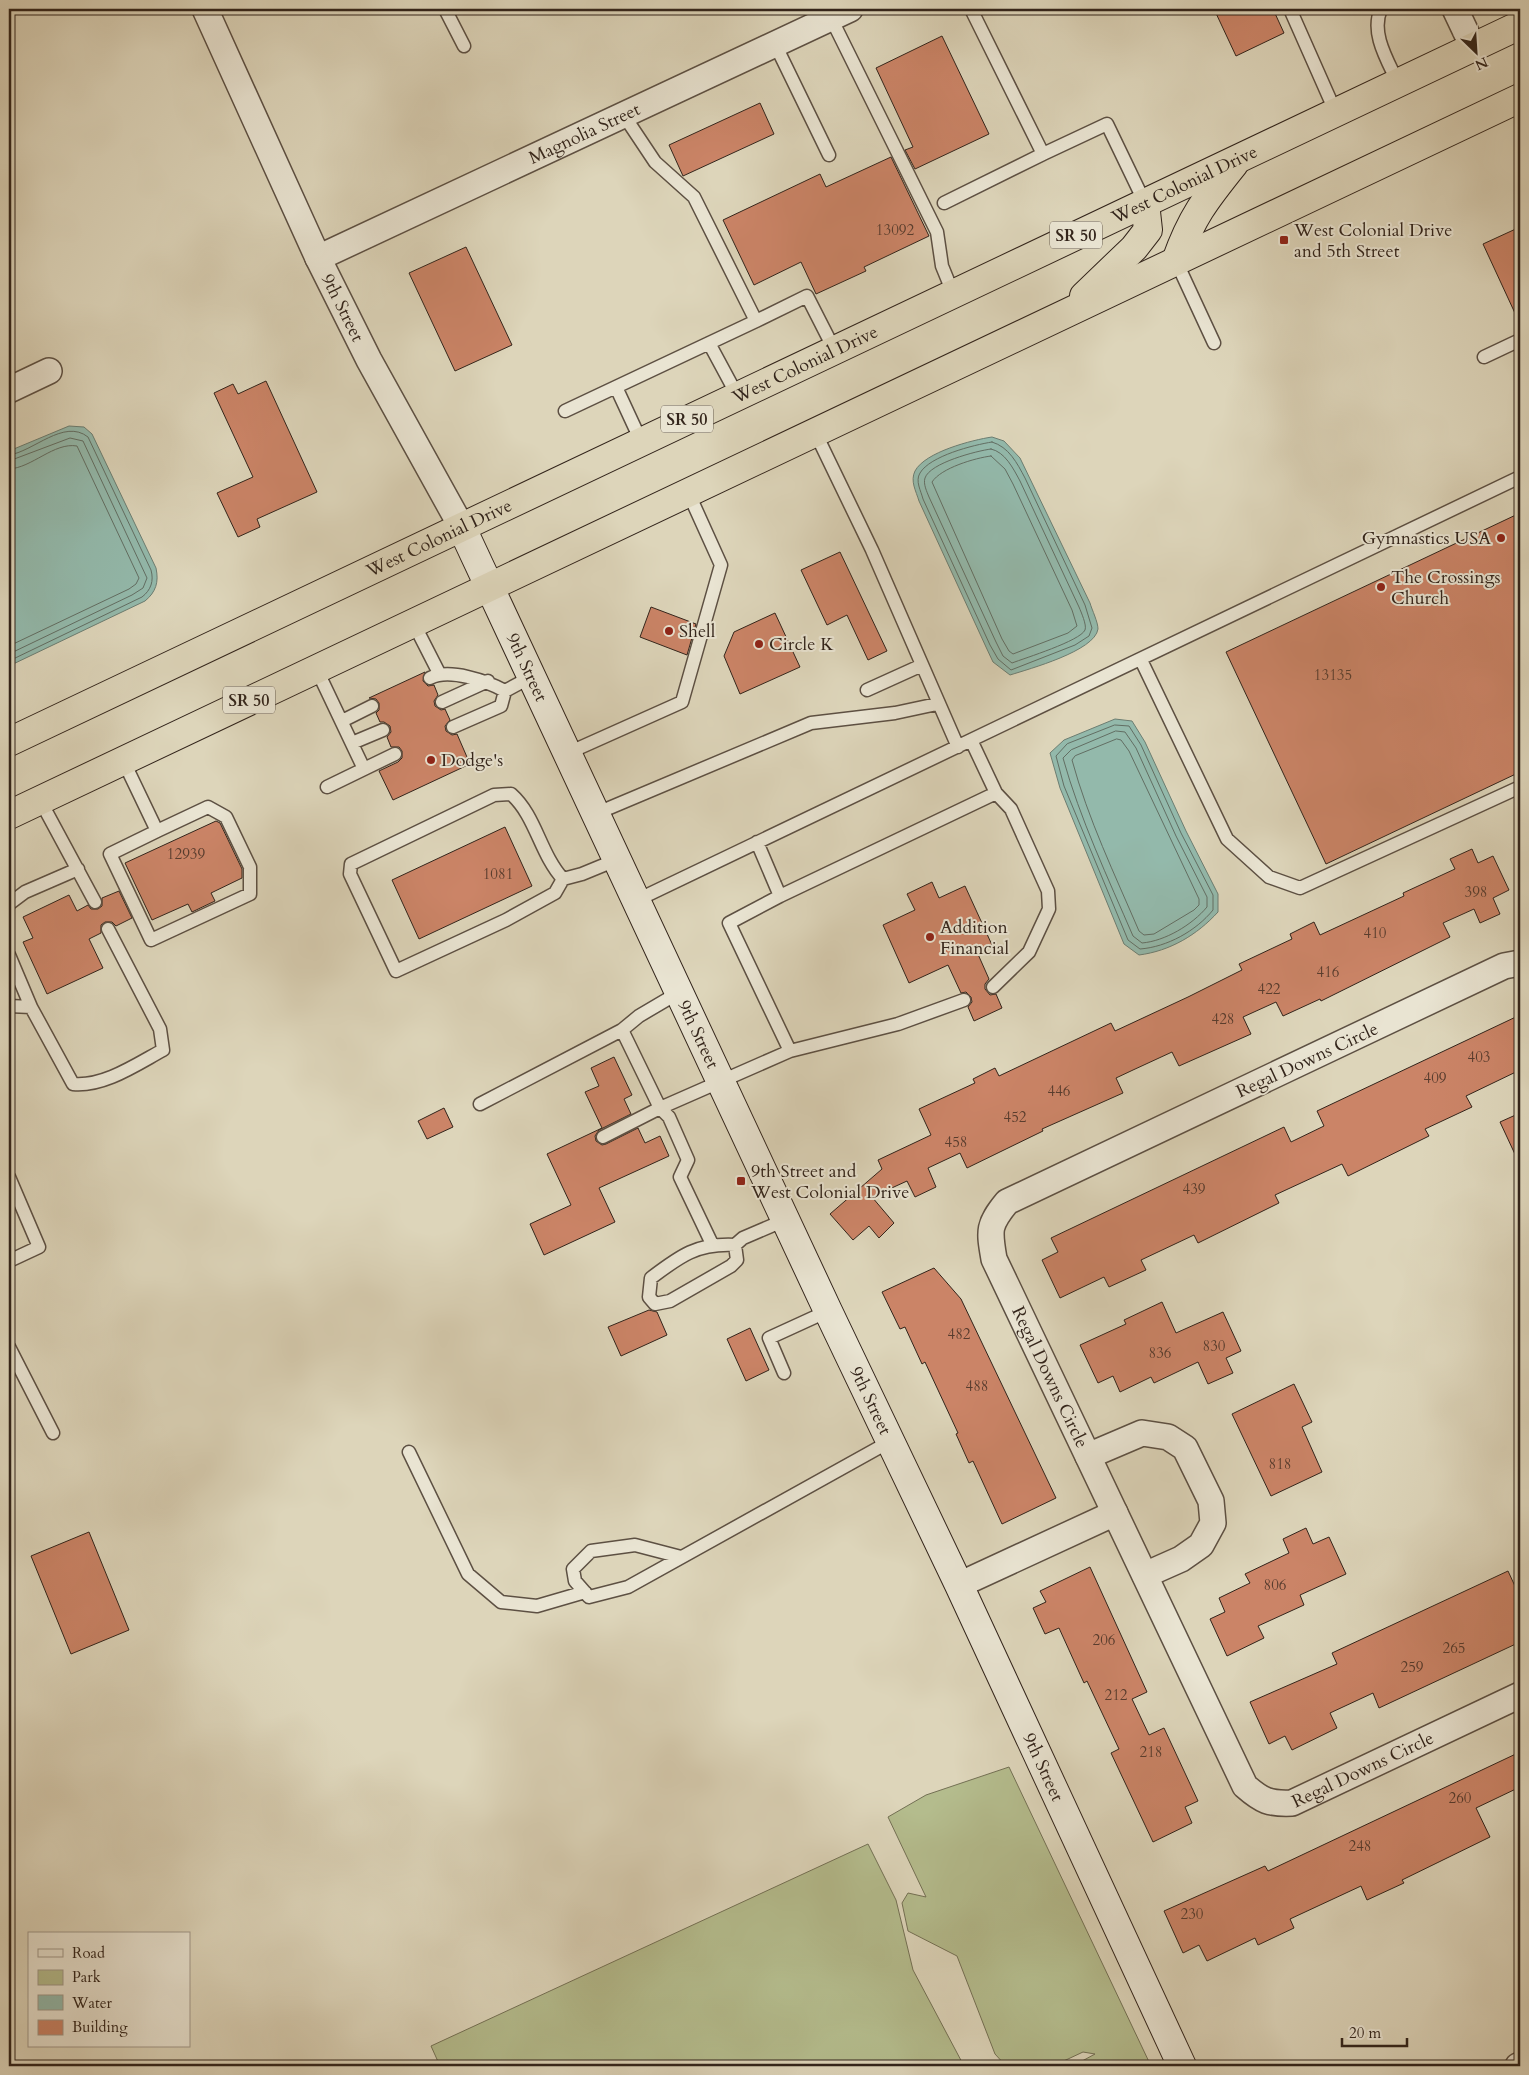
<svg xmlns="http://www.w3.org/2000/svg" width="1529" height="2075" viewBox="0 0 1529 2075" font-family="Cardo,serif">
<rect width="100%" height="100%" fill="#ddd5ba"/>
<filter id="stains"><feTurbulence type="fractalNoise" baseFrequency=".004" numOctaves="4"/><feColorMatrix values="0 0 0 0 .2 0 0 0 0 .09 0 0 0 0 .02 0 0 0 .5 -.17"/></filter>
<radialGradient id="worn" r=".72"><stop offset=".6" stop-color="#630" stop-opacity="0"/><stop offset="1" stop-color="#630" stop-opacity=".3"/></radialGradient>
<!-- green -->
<path fill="#b4bc8d" stroke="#737054" d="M 1009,1767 L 1151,2066 L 1073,2066 L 1095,2054 L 1083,2052 L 1053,2066 L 1006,2066 L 995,2054 L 957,1956 L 908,1931 L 902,1903 L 908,1893 L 926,1897 L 888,1817 L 926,1795 Z
M 868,1844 L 896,1900 L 913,1970 L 964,2066 L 440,2066 L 431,2046 Z"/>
<!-- water -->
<path fill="#93b9ab" stroke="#6c7d71" d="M 69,426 L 84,427 L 92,434 L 156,568 C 159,582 156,592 145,601 L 9,666 L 9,451 Z
M 992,437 L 1004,441 L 1020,458 L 1090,603 C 1092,610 1098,622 1098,629 C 1095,651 1029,669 1010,675 L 993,662 L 986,647 L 919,501 C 916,491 910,481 915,471 C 925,452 972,440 992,437 Z
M 1115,719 L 1132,721 L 1145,742 L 1186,831 L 1218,894 L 1218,912 C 1197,935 1170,951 1139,955 L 1124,944 L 1060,788 L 1050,753 L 1064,740 Z"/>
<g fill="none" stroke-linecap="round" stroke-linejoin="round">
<!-- shore -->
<path stroke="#626e63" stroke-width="1" d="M 992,442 C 1009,447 1017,463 1025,478 L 1085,605 L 1092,628 L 1089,636 L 1075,645 L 1011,670 L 998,659 L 990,645 L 923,499 C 921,491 915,481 920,473 C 930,456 973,445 992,442 Z
M 991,449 C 1005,452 1013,468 1020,481 L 1079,607 C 1081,612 1087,625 1085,630 C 1080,641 1025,658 1012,663 L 1003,656 L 996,642 L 929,497 C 927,492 923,484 925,478 C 930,463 976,451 991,449 Z
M 9,455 C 33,452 64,418 88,437 L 151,570 C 154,581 151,590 142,597 L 9,661
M 991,456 L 1005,469 L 1013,484 L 1072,610 L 1077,626 L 1068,633 L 1013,654 L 1009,651 L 1002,639 L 932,482 C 941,468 975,458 991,456 Z
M 9,461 L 70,438 L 83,441 L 147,578 L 143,588 L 132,595 L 9,654
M 9,469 C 32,468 54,442 77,446 L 139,578 L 136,584 L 129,589 L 9,646
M 1115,725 L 1129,726 L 1141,745 L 1181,833 L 1213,895 L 1213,910 C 1196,931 1167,947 1140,949 L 1128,940 L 1064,786 L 1056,756 L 1067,744 Z
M 1116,731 L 1125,732 L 1136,748 L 1176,836 L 1207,897 L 1207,907 C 1192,925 1165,941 1142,943 L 1133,936 C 1108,878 1080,819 1063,758 L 1071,750 Z
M 1117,739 L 1121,740 L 1129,751 L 1199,899 L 1199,905 L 1194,910 L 1154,934 L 1144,935 L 1139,931 C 1115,875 1088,819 1072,760 L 1075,756 Z"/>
</g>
<!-- building -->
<path fill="#cb8467" stroke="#32241b" d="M 1214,9 L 1273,9 L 1284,33 L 1236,56 Z
M 942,36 L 989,134 L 915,169 L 905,150 L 913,147 L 876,68 Z
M 760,103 L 774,134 L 683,176 L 669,145 Z
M 891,157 L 929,236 L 864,267 L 866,271 L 816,294 L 801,262 L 754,285 L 723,220 L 820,174 L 826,187 Z
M 1520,227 L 1520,324 L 1483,244 Z
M 466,247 L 512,345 L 455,371 L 409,273 Z
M 266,381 L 317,492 L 257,519 L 260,527 L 238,537 L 217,493 L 253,477 L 214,393 L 233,384 L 238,394 Z
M 1520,513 L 1520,772 L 1326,864 L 1226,652 Z
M 840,552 L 887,651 L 868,660 L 847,615 L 827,625 L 801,570 Z
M 651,607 L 696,624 L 687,655 L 640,637 Z
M 775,613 L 800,667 L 740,694 L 724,656 L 734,632 Z
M 425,672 L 423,681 L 428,686 L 434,685 L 438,695 L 434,701 L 435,706 L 441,710 L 445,709 L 450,720 L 445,726 L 446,731 L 452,735 L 457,734 L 470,764 L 393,800 L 379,771 L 398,762 L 402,758 L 402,751 L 399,747 L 391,747 L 387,737 L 391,732 L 390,726 L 384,722 L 380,722 L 376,713 L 379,710 L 379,703 L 376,699 L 369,698 Z
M 216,821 L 220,823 L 242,869 L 242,878 L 211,893 L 215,901 L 192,912 L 188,904 L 152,920 L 125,863 Z
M 505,827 L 532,886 L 419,939 L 392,880 Z
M 1472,849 L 1478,863 L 1493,856 L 1509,890 L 1493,898 L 1500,914 L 1480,923 L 1474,909 L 1443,923 L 1450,937 L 1321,1001 L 1320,999 L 1283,1016 L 1276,1002 L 1243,1017 L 1251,1034 L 1179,1066 L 1172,1052 L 1133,1070 L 1116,1078 L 1123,1093 L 1042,1129 L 1043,1131 L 967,1168 L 960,1153 L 928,1168 L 936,1187 L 915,1197 L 907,1181 L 872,1197 L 894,1223 L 879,1238 L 869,1226 L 853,1240 L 830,1214 L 882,1169 L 878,1160 L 931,1135 L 919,1109 L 975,1083 L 973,1079 L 995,1068 L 999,1076 L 1111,1023 L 1115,1031 L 1188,997 L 1242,970 L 1239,964 L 1292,939 L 1290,934 L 1314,922 L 1320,935 L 1404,896 L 1403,893 L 1455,869 L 1450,859 Z
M 932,882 L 939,898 L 965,886 L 992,945 L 977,952 L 989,979 L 985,984 L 985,989 L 990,995 L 996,994 L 1002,1008 L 974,1021 L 968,1007 L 972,1002 L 971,997 L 966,992 L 961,993 L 948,965 L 909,983 L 883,925 L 915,910 L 907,894 Z
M 119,891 L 132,918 L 116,926 L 112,922 L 105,922 L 101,925 L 101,933 L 89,939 L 103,968 L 47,994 L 23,942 L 33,938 L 23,917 L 69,895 L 77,911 L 88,905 L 91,909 L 98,909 L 102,906 L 102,898 Z
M 1520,1015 L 1520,1070 L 1466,1096 L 1472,1107 L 1425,1129 L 1429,1136 L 1348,1176 L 1342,1164 L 1275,1195 L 1279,1203 L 1198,1243 L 1194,1235 L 1141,1260 L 1146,1270 L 1109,1287 L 1104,1277 L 1060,1298 L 1042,1260 L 1058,1252 L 1051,1238 L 1284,1127 L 1291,1142 L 1324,1126 L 1317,1111 Z
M 614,1057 L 632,1095 L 624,1099 L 631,1114 L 599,1130 L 595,1136 L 596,1141 L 602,1145 L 606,1144 L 638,1128 L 645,1143 L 660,1136 L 669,1156 L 599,1188 L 615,1222 L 544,1255 L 530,1224 L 571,1205 L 547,1154 L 602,1128 L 585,1092 L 599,1086 L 591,1068 Z
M 444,1108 L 453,1127 L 427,1139 L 418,1121 Z
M 1520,1113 L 1520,1165 L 1500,1122 Z
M 934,1268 L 961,1299 L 1056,1498 L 1002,1524 L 973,1461 L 969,1463 L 956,1434 L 958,1433 L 925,1362 L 922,1364 L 905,1327 L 900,1329 L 882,1292 Z
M 1162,1302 L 1176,1333 L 1223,1312 L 1241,1351 L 1226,1358 L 1233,1373 L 1208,1384 L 1198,1362 L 1154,1383 L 1151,1377 L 1120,1392 L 1113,1376 L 1098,1383 L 1080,1345 L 1126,1324 L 1124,1320 Z
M 649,1310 L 657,1312 L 667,1335 L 621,1356 L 608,1327 Z
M 750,1328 L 769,1370 L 746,1381 L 727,1339 Z
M 1294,1384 L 1312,1422 L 1302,1427 L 1322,1472 L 1271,1496 L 1232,1414 Z
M 1306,1528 L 1313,1544 L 1329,1537 L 1346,1574 L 1300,1595 L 1304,1605 L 1258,1626 L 1264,1638 L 1227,1656 L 1210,1619 L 1225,1612 L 1219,1598 L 1250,1583 L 1245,1574 L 1289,1553 L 1283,1539 Z
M 89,1532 L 129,1630 L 71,1654 L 31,1556 Z
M 1090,1567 L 1147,1692 L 1132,1699 L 1149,1735 L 1164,1728 L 1198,1801 L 1185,1807 L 1192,1823 L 1153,1842 L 1111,1753 L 1119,1749 L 1087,1681 L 1084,1683 L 1059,1628 L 1045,1634 L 1033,1608 L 1046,1602 L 1040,1591 Z
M 1508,1571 L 1520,1597 L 1520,1642 L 1379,1708 L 1373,1693 L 1330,1713 L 1337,1728 L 1292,1750 L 1285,1736 L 1269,1744 L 1250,1702 L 1337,1664 L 1332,1653 Z
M 1520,1752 L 1520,1787 L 1476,1808 L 1490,1837 L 1402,1880 L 1404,1883 L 1367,1900 L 1361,1886 L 1290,1919 L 1294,1928 L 1258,1945 L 1255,1938 L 1207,1961 L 1199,1945 L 1183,1953 L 1164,1911 L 1265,1866 L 1268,1871 Z"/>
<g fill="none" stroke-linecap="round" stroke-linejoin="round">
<defs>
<path id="lane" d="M 445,9 L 464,46
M 971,9 L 1043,154 L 1107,124 L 1145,203
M 1290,9 L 1336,113
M 1381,9 C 1370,33 1388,61 1398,83
M 831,18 L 937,232 L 942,266 L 953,293
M 775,44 L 829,155
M 944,203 L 1043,154
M 1176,261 L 1214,343
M 756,321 L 807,296 L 834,349
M 709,343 L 737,395
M 1484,357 L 1520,340
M 616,387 L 641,441
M 565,411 L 756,321 L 694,197 L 655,162 L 623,114
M 815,432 L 872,550 L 958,747
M 413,622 L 439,673
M 1141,660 L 1227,839 L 1269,877 L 1300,888 L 1520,787
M 316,668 L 364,769 L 395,754
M 430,678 C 449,668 487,681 505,691 L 531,677
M 867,690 L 920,666
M 442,702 L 488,681
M 342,721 L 372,706
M 453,727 L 501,706 L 505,691
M 352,743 L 383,730
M 568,753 L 682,702 L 721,565 L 688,492
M 123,760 L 157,831 L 110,854 L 151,940 L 250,894 L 250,867 L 226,817 L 208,807 L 157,831
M 327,787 L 364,769
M 40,800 L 95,902
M 595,814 L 811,723 L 895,713 L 937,704
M 563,879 L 555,893 L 506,920 L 396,971 L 350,874 L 351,864 L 494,795 L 511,794 C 536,816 540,854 563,879 L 582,874 L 616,860
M 780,896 L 996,793 L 971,740
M 635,901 L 1520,477
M 9,904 L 25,892 L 78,869
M 9,955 L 31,1007
M 993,987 L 1029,952 L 1049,909 L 1048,891 L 1011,809 L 996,793
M 678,993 L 639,1016 L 622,1030 L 660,1108 L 669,1117 L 688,1160 L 680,1177 L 712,1244
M 9,1006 L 31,1007 L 73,1084 C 104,1087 137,1064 163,1050 L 160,1029 L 108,929
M 790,1051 L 898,1024 L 964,1000
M 480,1104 L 622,1030
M 603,1137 L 660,1108 L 790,1051 L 729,923 L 780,896 L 757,842
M 9,1177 L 39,1247 L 9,1261
M 735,1245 L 737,1260 L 731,1266 L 670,1301 L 655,1304 L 649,1297 L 651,1278 C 680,1256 697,1243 735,1245 L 743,1238 L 785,1220
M 9,1347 L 53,1433
M 784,1373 L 769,1338 L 828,1311
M 409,1452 L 468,1574 L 501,1602 L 537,1606 L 585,1592
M 681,1557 L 635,1545 L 591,1551 L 573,1569 L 575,1581 L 589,1597 L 628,1587 L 889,1442"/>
<g id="street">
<path id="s1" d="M 205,9 L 318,258 L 369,360 L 461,526"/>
<path d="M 1455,9 L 1473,47"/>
<path id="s2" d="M 318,258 L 850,9"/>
<path d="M 9,390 L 49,371"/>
<path id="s3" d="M 1520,963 L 1504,966 L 1007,1202 C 988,1225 989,1230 994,1259 L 1245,1786 C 1262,1801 1269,1804 1292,1803 L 1520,1695"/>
<path d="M 1088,1456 L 1142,1433 L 1168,1437 L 1185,1448 L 1211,1501 L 1213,1523 L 1201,1545 L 1181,1559 L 1145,1575"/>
<path d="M 959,1585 L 1115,1513"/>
<path d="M 1518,2066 L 1520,2065"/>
</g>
<g id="secondary">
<path id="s4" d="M 461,526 L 828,1311 L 959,1585 L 1182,2066"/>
</g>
<g id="highway">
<path d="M 1176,261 C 1191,218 1205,200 1234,164"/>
<path d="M 1084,296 L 1134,248 L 1148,230 L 1145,203"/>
<path id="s5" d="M 9,742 L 1520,25"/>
<path d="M 9,815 L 1520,98"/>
</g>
</defs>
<!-- lane casing -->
<use href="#lane" stroke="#5d5043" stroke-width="15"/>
<!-- street casing -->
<use href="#street" stroke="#5d5043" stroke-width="28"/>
<!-- secondary casing -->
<use href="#secondary" stroke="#32241b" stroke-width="30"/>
<!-- highway casing -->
<use href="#highway" stroke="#32241b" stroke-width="30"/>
<!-- lane -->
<use href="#lane" stroke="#e9e4d2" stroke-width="12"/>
<!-- street -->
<use href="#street" stroke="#e9e4d2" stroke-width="25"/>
<!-- secondary -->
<use href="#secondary" stroke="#e9e4d2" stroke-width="28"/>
<!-- highway -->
<use href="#highway" stroke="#ddd5ba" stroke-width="28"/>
</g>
<!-- markers -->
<g fill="#8f2418" stroke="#e9e4d2" stroke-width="2">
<rect x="1279" y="235" width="10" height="10" rx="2.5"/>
<circle cx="1501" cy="538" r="5"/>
<circle cx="1381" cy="587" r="5"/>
<circle cx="669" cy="631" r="5"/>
<circle cx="759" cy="644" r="5"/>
<circle cx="431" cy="760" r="5"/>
<circle cx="930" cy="937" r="5"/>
<rect x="736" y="1176" width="10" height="10" rx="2.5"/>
</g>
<g text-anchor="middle" stroke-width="4" stroke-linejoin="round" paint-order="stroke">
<!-- number labels -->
<g font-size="15" fill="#583c2e">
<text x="895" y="235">13092</text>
<text x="1333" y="680">13135</text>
<text x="186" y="859">12939</text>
<text x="498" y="879">1081</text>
<text x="1476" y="897">398</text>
<text x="1375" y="938">410</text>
<text x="1328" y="977">416</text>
<text x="1269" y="994">422</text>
<text x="1223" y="1024">428</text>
<text x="1479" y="1062">403</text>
<text x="1435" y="1083">409</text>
<text x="1059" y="1096">446</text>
<text x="1015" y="1122">452</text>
<text x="956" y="1147">458</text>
<text x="1194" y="1194">439</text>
<text x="959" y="1339">482</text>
<text x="1214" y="1351">830</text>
<text x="1160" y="1358">836</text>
<text x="977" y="1391">488</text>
<text x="1280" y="1469">818</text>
<text x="1275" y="1590">806</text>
<text x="1104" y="1645">206</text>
<text x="1454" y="1653">265</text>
<text x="1412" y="1672">259</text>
<text x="1116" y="1700">212</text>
<text x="1151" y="1757">218</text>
<text x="1460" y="1803">260</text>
<text x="1360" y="1851">248</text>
<text x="1192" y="1919">230</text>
</g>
<!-- shield labels -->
<g fill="#e9e4d2" stroke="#695e52" stroke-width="1">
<rect x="1050" y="221.5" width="52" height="27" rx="4"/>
<rect x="661" y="405.5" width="52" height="27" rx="4"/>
<rect x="223" y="686.5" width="52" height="27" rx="4"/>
</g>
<g font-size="16" font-weight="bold" fill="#32241b">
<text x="1076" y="241">SR 50</text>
<text x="687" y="425">SR 50</text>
<text x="249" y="706">SR 50</text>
</g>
<!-- street labels -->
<g font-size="18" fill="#32241b" stroke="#e9e4d2">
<text dy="6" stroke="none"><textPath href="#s2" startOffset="294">Magnolia Street</textPath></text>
<text dy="6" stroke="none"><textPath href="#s5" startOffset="1301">West Colonial Drive</textPath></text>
<text dy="6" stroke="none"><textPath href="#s1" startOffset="329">9th Street</textPath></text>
<text dy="6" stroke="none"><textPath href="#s5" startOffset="881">West Colonial Drive</textPath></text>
<text dy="6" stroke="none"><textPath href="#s5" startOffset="476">West Colonial Drive</textPath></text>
<text dy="6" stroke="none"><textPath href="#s4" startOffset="156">9th Street</textPath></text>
<text dy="6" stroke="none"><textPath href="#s4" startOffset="561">9th Street</textPath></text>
<text transform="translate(1307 1060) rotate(-25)" y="6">Regal Downs Circle</text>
<text dy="6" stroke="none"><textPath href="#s3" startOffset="759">Regal Downs Circle</textPath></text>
<text dy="6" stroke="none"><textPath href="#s4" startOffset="966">9th Street</textPath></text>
<text dy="6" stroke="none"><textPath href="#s4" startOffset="1371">9th Street</textPath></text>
<text dy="6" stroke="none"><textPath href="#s3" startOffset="1342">Regal Downs Circle</textPath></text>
</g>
<!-- poi labels -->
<g font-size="18" fill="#32241b" stroke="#e9e4d2" text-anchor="start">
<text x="1294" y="236">West Colonial Drive<tspan x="1294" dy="21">and 5th Street</tspan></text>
<text x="1491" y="544" text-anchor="end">Gymnastics USA</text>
<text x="1391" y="583">The Crossings<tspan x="1391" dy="21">Church</tspan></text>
<text x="679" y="637">Shell</text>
<text x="769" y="650">Circle K</text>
<text x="441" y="766">Dodge's</text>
<text x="940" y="933">Addition<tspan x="940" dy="21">Financial</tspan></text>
<text x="751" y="1177">9th Street and<tspan x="751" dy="21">West Colonial Drive</tspan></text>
</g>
</g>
<!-- margin -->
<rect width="1529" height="2075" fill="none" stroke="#ddd5ba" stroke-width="30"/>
<rect x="10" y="10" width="1509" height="2055" fill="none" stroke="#32241b" stroke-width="2.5"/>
<rect x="15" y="15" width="1499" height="2045" fill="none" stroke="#32241b"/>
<!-- legend -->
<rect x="28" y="1932" width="162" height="115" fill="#e9e4d2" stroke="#a09789"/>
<rect x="38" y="1949" width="25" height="8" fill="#e9e4d2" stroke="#a09789"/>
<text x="72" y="1958" font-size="15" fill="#32241b">Road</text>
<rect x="38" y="1970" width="25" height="15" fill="#b4bc8d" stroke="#a09789"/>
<text x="72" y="1982" font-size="15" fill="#32241b">Park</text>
<rect x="38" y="1995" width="25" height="15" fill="#93b9ab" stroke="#a09789"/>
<text x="72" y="2008" font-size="15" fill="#32241b">Water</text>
<rect x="38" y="2020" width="25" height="15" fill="#cb8467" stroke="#a09789"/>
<text x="72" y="2032" font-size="15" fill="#32241b">Building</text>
<!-- north arrow -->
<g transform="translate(1476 52) rotate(155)" stroke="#e9e4d2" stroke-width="4" paint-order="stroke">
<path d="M0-4L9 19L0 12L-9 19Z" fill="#32241b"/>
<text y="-8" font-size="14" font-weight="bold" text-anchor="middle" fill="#32241b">N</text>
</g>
<!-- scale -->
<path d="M1342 2038v8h65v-8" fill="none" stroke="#32241b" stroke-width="2.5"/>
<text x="1349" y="2038" font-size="15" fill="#32241b" stroke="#e9e4d2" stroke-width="4" paint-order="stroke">20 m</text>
<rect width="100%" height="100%" filter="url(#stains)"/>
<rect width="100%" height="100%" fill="url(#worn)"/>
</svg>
